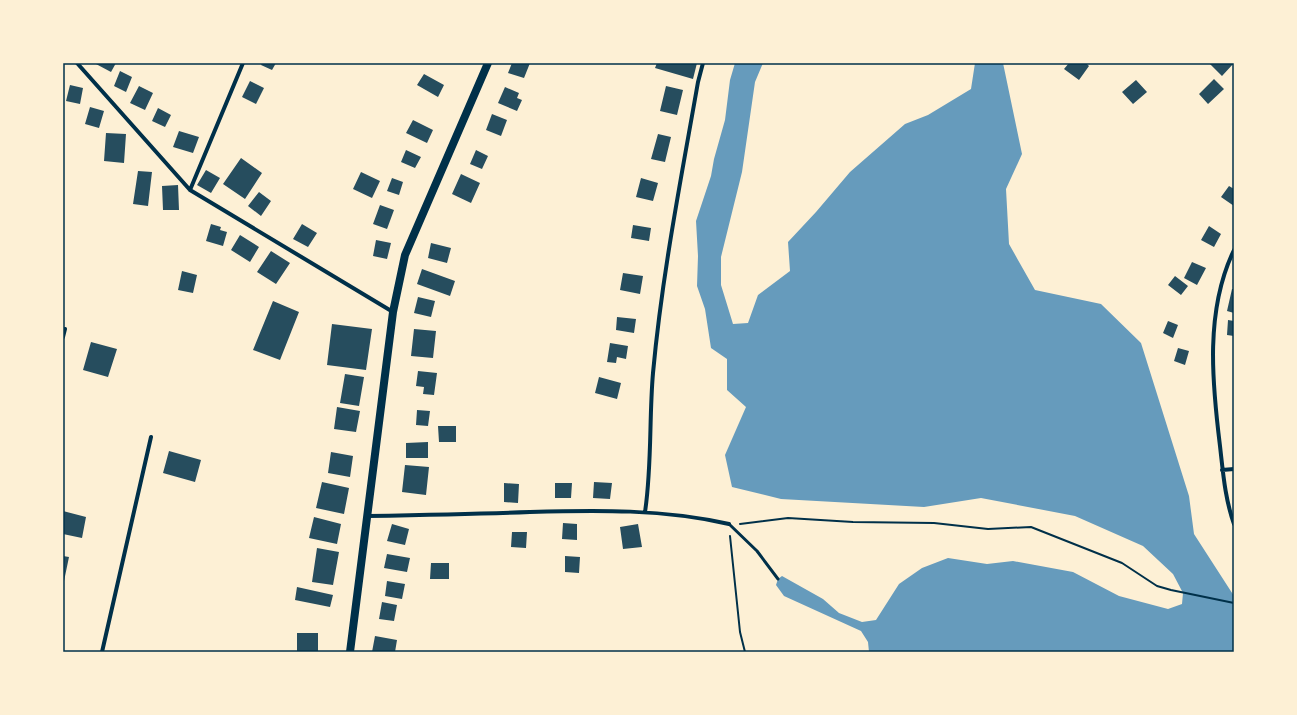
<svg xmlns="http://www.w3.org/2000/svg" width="1297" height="715" viewBox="0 0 1297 715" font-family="'IBM Plex Sans',sans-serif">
<rect width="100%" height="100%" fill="#fdf0d5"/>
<!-- water -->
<path fill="#669bbc" d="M 735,63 L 763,63 L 755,82 L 742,172 L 721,257 L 721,285 L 733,324 L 748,323 L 758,295 L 790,271 L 788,242 L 816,212 L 850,172 L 905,124 L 928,115 L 971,89 L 975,63 L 1003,63 L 1022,154 L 1006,189 L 1009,244 L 1035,290 L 1101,304 L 1141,343 L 1189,496 L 1194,534 L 1234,596 L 1234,652 L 869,652 L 868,642 L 861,631 L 784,596 L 776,585 L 778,579 L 782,576 L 823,599 L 839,613 L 862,622 L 876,620 L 899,584 L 922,568 L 948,558 L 987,564 L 1013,561 L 1073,572 L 1119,596 L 1168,609 L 1182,604 L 1183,593 L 1173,574 L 1143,546 L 1075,516 L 981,498 L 924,507 L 781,499 L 732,487 L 725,455 L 746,407 L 727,390 L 727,359 L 711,348 L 705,309 L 697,286 L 698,256 L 696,221 L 711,176 L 714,159 L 725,120 L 730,80 Z"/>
<!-- building -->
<path fill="#264d5e" d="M 97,63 L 116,63 L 111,72 L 96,64 Z
M 262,63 L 276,63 L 272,70 L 261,65 Z
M 512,63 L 530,63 L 524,78 L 508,73 Z
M 657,63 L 697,63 L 693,79 L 655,68 Z
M 1069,63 L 1086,63 L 1089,66 L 1079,80 L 1064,69 Z
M 1209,63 L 1234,63 L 1222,76 Z
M 120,71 L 132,77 L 126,92 L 114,86 Z
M 424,74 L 444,85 L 438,97 L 417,85 Z
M 1214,79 L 1224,89 L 1208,104 L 1199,94 Z
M 1136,80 L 1147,92 L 1133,104 L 1122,92 Z
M 250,81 L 264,88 L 256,104 L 242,97 Z
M 70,85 L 83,88 L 80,104 L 66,101 Z
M 139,86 L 153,93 L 145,110 L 130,103 Z
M 666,86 L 683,90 L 677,115 L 660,111 Z
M 505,87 L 519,93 L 517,98 L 522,100 L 517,111 L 498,103 Z
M 90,107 L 104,111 L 99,128 L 85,124 Z
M 158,108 L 171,115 L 165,127 L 152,121 Z
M 492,114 L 507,120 L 501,136 L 486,130 Z
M 413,120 L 433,130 L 427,143 L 406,133 Z
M 179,131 L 199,137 L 193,153 L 173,147 Z
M 106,133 L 126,134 L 124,163 L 104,161 Z
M 658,134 L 671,137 L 665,162 L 651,159 Z
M 406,150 L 421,157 L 415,168 L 401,162 Z
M 476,150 L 488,156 L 482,169 L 470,164 Z
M 241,158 L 262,173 L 245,199 L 223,184 Z
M 206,170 L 220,178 L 211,193 L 197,185 Z
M 138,171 L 152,172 L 148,206 L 133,204 Z
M 361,172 L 380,181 L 372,198 L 353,189 Z
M 461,174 L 480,183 L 471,203 L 452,194 Z
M 392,178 L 403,182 L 399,195 L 387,191 Z
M 641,178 L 658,183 L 653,201 L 636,197 Z
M 178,185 L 179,210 L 163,210 L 162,186 Z
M 1229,186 L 1234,189 L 1234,206 L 1221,197 Z
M 259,192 L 271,201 L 261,216 L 248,206 Z
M 380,205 L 394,210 L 387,229 L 373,224 Z
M 211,224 L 221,227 L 220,230 L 227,232 L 223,246 L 206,241 Z
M 302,224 L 317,233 L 308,247 L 293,239 Z
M 633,225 L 651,228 L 649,241 L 631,238 Z
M 1209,226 L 1221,234 L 1214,247 L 1201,240 Z
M 240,235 L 259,247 L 250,262 L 231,250 Z
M 376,240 L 391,243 L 387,259 L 373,256 Z
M 431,243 L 451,248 L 447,263 L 428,258 Z
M 271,251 L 290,263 L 276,284 L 257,272 Z
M 1192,262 L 1206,268 L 1197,285 L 1184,278 Z
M 422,269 L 455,281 L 450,296 L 417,284 Z
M 182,271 L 197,275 L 193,293 L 178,290 Z
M 623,273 L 643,276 L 640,294 L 620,290 Z
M 1175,276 L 1188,286 L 1181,295 L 1168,285 Z
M 1232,289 L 1234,289 L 1234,313 L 1227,311 Z
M 418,297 L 435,301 L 431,317 L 414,313 Z
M 273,301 L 299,312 L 280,360 L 253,350 Z
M 617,317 L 636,319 L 634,333 L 616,330 Z
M 1228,320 L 1234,321 L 1234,336 L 1227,335 Z
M 1168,321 L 1178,325 L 1173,338 L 1163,333 Z
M 332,324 L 372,329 L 366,370 L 327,365 Z
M 414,329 L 436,331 L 433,358 L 411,356 Z
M 91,342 L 117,349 L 108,377 L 83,370 Z
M 610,343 L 628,346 L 626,359 L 617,357 L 616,363 L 607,362 Z
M 1178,348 L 1189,351 L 1185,365 L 1174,361 Z
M 418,371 L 437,373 L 434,395 L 423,394 L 424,387 L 416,386 Z
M 345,374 L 364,377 L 359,406 L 340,403 Z
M 599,377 L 621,383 L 617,399 L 595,393 Z
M 337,407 L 360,411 L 356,432 L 334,429 Z
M 417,410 L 430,411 L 428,426 L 416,425 Z
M 438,426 L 456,426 L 456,442 L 439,442 Z
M 428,442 L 428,458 L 406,458 L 406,443 Z
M 169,451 L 201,460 L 195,482 L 163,473 Z
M 331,452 L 353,456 L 350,477 L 328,473 Z
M 405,465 L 429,467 L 426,495 L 402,492 Z
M 322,482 L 349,488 L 344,514 L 316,508 Z
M 594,482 L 612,483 L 610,499 L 593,498 Z
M 504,483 L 519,484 L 518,503 L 504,502 Z
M 555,483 L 572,483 L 571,498 L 555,498 Z
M 63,511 L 86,517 L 82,538 L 63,534 Z
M 314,517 L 341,524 L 337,544 L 309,538 Z
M 563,523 L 577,524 L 577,540 L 562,539 Z
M 392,524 L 409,529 L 405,545 L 387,541 Z
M 638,524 L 642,547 L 623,549 L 620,527 Z
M 512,532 L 527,532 L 526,548 L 511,547 Z
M 317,548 L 339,552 L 333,585 L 312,582 Z
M 387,554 L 410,558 L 407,572 L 384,568 Z
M 63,556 L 69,557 L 64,581 L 63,581 Z
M 565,556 L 580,557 L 579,573 L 565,572 Z
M 431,563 L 449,563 L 449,579 L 430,579 Z
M 387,581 L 405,584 L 402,599 L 385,596 Z
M 297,587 L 333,595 L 330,607 L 295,600 Z
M 382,602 L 397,605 L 394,621 L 379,619 Z
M 297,633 L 318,633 L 318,652 L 297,652 Z
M 375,636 L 397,640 L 395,652 L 372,652 Z"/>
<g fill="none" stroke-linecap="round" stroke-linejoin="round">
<!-- path -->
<path stroke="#003049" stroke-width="2" d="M 740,524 L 788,518 L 853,522 L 934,523 L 988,529 L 1031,527 L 1122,563 L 1157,586 L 1171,590 L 1234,603
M 730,536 L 740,632 L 745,652"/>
<!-- service -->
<path stroke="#003049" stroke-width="3" d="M 729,524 L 757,551 L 778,579"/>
<!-- minor -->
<path stroke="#003049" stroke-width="4" d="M 77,63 L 190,190 L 393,312
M 190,190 L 243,63
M 1234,250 C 1205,310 1212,382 1220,446 C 1223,472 1225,499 1234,524
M 63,337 L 65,329
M 1222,470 L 1234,469
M 645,512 C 652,466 649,419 653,373 C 662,275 681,179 698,82 L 703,63
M 367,516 C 422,515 476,514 530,512 C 597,510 664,509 729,524
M 102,652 L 151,437"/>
<!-- secondary -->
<path stroke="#003049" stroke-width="8" d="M 350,652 L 393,312 L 405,255 L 488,63"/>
</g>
<!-- border -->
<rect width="1297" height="715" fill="none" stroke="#fdf0d5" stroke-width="128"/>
<rect x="64" y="64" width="1169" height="587" fill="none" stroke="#003049" stroke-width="1.5"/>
</svg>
